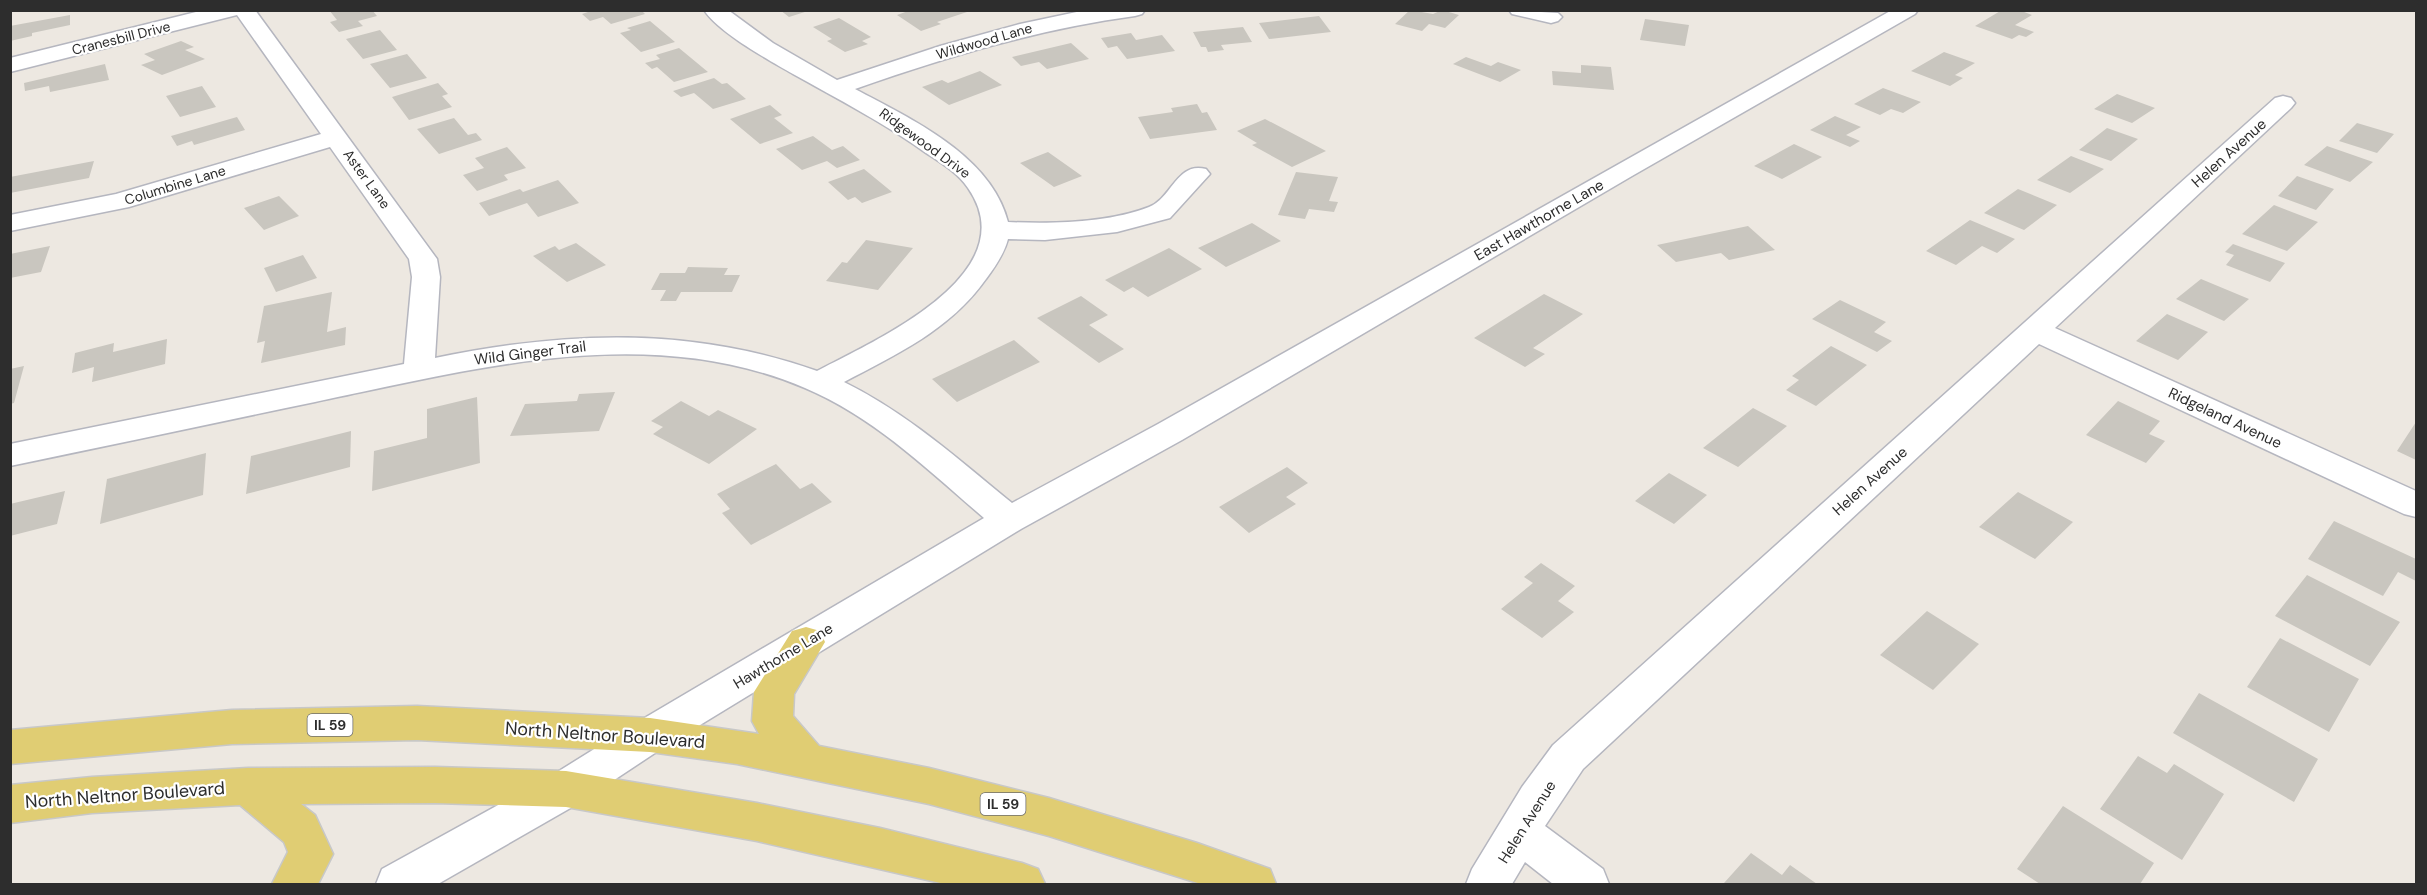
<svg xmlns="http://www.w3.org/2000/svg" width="2427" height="895" viewBox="0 0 2427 895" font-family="'DM Sans',sans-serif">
<rect width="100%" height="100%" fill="#ede8e1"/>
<!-- building -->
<path fill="#c9c6bf" d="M 329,10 L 372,10 L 377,16 L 358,21 L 363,26 L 339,32 L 330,22 L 337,20 Z
M 594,10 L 641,10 L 645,14 L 611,24 L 603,17 L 590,21 L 582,14 Z
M 780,10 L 808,10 L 808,11 L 789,17 Z
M 911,10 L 964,10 L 967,12 L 937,22 L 941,24 L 921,31 L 897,15 Z
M 1410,10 L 1433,14 L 1442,10 L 1459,15 L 1445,28 L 1429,24 L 1422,31 L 1395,24 Z
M 2002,10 L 2019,10 L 2032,15 L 2015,25 L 2034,32 L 2026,37 L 2019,35 L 2012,39 L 1975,26 Z
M 70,15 L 70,25 L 32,33 L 32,36 L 10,41 L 10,26 Z
M 1319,16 L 1331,32 L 1269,39 L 1259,23 Z
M 839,18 L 871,37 L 862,41 L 868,44 L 845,52 L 827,41 L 832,39 L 813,27 Z
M 1645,19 L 1689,25 L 1685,46 L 1640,40 Z
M 650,21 L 675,42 L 641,52 L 620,33 L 631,30 L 627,28 Z
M 1243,27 L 1252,42 L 1221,45 L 1224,50 L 1208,52 L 1206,47 L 1201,47 L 1193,32 Z
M 380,30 L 397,50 L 363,59 L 346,39 Z
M 1131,33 L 1136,40 L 1162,35 L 1175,51 L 1127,59 L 1117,46 L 1108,48 L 1101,38 Z
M 181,41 L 194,47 L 185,50 L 205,59 L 162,75 L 141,65 L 155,60 L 144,54 Z
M 1071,43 L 1089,59 L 1047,69 L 1039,62 L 1021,66 L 1012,57 Z
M 679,48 L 708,72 L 674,82 L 657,67 L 652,69 L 645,63 L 660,59 L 656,55 Z
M 1944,52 L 1975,63 L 1955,75 L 1963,78 L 1950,86 L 1911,71 Z
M 407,54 L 427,78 L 390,88 L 370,64 Z
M 1466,57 L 1491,66 L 1498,62 L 1521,70 L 1500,82 L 1453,64 Z
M 105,64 L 109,80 L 50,92 L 49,86 L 25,91 L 24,83 Z
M 1581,65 L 1611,67 L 1614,90 L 1553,85 L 1552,71 L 1581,73 Z
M 980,71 L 1002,85 L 949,105 L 922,87 L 942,80 L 948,83 Z
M 714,78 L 722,84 L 727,83 L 746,99 L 713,109 L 694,93 L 681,97 L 673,91 Z
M 438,83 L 448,94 L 442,96 L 452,107 L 409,120 L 392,97 Z
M 202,86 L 216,107 L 180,117 L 166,96 Z
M 1883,88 L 1921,102 L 1903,113 L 1891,109 L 1880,115 L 1854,104 Z
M 2117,94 L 2155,108 L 2132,123 L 2094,109 Z
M 1197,104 L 1202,113 L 1207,112 L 1217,130 L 1150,139 L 1138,117 L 1173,112 L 1171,108 Z
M 770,105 L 782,115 L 774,118 L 793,133 L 760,144 L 730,119 Z
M 1835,116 L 1861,127 L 1846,135 L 1860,141 L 1850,147 L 1810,130 Z
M 237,117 L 245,130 L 194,145 L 192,141 L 177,146 L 171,136 Z
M 454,118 L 468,135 L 476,133 L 482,140 L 439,154 L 417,129 Z
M 1265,119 L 1326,151 L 1292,167 L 1252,145 L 1257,143 L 1237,131 Z
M 2357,123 L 2394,134 L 2377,153 L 2339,141 Z
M 2107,128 L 2138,139 L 2111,161 L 2079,150 Z
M 813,136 L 832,150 L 843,146 L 860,160 L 837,168 L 827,161 L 802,170 L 776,149 Z
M 1794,144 L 1822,157 L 1782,179 L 1754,166 Z
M 2327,146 L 2373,162 L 2350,182 L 2304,165 Z
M 507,147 L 526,168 L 504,175 L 508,180 L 477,191 L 463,175 L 484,168 L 475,158 Z
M 1048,152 L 1082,176 L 1054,187 L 1020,163 Z
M 2071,156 L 2104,169 L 2070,193 L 2037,180 Z
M 94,161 L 89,178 L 10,193 L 10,177 Z
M 864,169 L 892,192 L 862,203 L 855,197 L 848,200 L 828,182 Z
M 1296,172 L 1338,177 L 1329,201 L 1338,202 L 1334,212 L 1309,209 L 1305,219 L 1278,215 Z
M 2297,176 L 2334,189 L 2316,210 L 2278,196 Z
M 558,180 L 579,203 L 538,217 L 527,203 L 489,216 L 479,203 L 520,189 L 523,192 Z
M 2018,189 L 2057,205 L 2024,230 L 1984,213 Z
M 279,196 L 299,216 L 264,230 L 244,208 Z
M 2274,205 L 2318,222 L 2287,251 L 2242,234 Z
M 1970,220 L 2015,239 L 1997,253 L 1982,246 L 1956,265 L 1926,251 Z
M 1252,223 L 1281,241 L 1226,267 L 1198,248 Z
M 1748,226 L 1775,250 L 1729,260 L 1721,253 L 1676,262 L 1657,245 Z
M 866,240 L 913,248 L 878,290 L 826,281 L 842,262 L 847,263 Z
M 576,243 L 606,265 L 567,282 L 533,256 L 555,246 L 559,250 Z
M 2233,244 L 2285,263 L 2270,282 L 2226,265 L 2234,255 L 2225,252 Z
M 50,246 L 41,272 L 10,278 L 10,254 Z
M 1169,248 L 1202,269 L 1148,297 L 1133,287 L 1124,292 L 1105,280 Z
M 303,255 L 317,278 L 276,292 L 264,268 Z
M 688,267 L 728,268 L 724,275 L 740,275 L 732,292 L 681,292 L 676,301 L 660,301 L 666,290 L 651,290 L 660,273 L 685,273 Z
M 2201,279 L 2249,299 L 2224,321 L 2176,299 Z
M 332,292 L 327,332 L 346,327 L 345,345 L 261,363 L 265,341 L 257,343 L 264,306 Z
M 1544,294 L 1583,314 L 1533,348 L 1545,354 L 1525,367 L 1474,338 Z
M 1081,296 L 1108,315 L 1089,325 L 1124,349 L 1099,363 L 1037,318 Z
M 1840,300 L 1886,322 L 1874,332 L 1892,341 L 1877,352 L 1812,319 Z
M 2167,314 L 2208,332 L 2178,360 L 2136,341 Z
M 167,339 L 165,364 L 92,382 L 94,367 L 72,373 L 75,353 L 114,343 L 113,352 Z
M 1014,340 L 1040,362 L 957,402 L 932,379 Z
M 1831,346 L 1867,365 L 1816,406 L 1786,390 L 1799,380 L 1792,376 Z
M 24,366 L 14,403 L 10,404 L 10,369 Z
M 615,392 L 599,431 L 510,436 L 525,404 L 577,401 L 579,394 Z
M 477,397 L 480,463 L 372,491 L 374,451 L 427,438 L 427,409 Z
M 681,401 L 709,416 L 718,410 L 757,429 L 709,464 L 653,434 L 663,427 L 651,421 Z
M 2118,401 L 2160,421 L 2149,434 L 2165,441 L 2146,463 L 2086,435 Z
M 1753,408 L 1787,426 L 1738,467 L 1703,448 Z
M 2416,422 L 2416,460 L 2397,451 Z
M 351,431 L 350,467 L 246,494 L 251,456 Z
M 206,453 L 203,495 L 100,524 L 107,479 Z
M 776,464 L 800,489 L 812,483 L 832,502 L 751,545 L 722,513 L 730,509 L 717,494 Z
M 1287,467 L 1308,483 L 1286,497 L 1296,504 L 1249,533 L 1219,507 Z
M 1669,473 L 1707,495 L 1674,524 L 1635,501 Z
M 65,491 L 57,524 L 10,536 L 10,504 Z
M 2018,492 L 2073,522 L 2035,559 L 1979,527 Z
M 2334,521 L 2416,559 L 2416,581 L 2398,572 L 2383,596 L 2308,559 Z
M 1541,563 L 1575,586 L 1558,601 L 1574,612 L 1542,638 L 1501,609 L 1533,583 L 1524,577 Z
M 2307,575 L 2400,622 L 2370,666 L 2275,616 Z
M 1927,611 L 1979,644 L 1933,690 L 1880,655 Z
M 2280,638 L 2359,679 L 2329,732 L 2247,687 Z
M 2199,693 L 2318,759 L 2294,802 L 2173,733 Z
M 2138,756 L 2167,773 L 2174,764 L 2224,794 L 2182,860 L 2100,809 Z
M 2063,806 L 2154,863 L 2140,884 L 2040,884 L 2017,869 Z
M 1751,853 L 1782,875 L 1790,865 L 1817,884 L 1724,883 Z"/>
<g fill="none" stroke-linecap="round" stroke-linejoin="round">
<defs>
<path id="minor" d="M 204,10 L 255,10 L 437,259 L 440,277 L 435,358 C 566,331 690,326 817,371 C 874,341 1028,274 968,188 C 958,173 941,163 926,153 C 884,123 838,99 793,74 C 769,60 719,33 704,10 L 728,10 L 773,43 L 837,80 L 940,46 L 1020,24 L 1086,10 L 1145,10 L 1142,14 L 1135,16 C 1038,29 947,57 855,89 C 911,119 991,155 1008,222 C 1052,224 1108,223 1149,207 C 1172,198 1177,161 1206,169 L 1210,174 L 1170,218 L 1117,232 L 1045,240 L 1008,239 C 1004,254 995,267 986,279 C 950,330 897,354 844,382 C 907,413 958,459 1012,503 L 1158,424 L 1892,10 L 1918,10 L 1915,14 L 1632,176 L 1182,440 L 1021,529 L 664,747 L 581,802 L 566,807 L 551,802 L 545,789 L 551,776 L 636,723 L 984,518 C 928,470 874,417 805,388 C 647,321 474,369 315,402 C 214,423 112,445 10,466 L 10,444 L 404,364 L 412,277 L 409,259 L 330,147 L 129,207 L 10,231 L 10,215 L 116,194 L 321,134 L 237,15 L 10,72 L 10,58 Z
M 1509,10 L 1558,13 L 1562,17 L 1558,21 L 1551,23 L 1512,14 Z
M 2283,96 L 2291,98 L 2295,103 L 2291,108 L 2055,328 L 2416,491 L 2416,517 L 2404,514 L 2039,344 L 1583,769 L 1545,826 L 1603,869 L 1609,884 L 1553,884 L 1525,862 L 1512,884 L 1466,884 L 1472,869 L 1522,787 L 1553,745 L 2275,98 Z"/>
<path id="tertiary" d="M 566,771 L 581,776 L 587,789 L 581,802 L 438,884 L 376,884 L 382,869 L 551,776 Z"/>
<path id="primary" d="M 806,627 L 820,631 L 825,642 L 794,694 L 793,716 L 819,746 L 929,768 L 1049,798 L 1197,843 L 1270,869 L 1276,884 L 1201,884 L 1049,836 L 929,804 L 737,764 L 650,752 L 417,740 L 232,744 L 10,764 L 10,730 L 232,710 L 417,706 L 650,718 L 759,734 L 752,721 L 754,692 L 792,631 Z
M 435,767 L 566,771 L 757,803 L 880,828 L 1022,863 L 1038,869 L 1045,884 L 945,884 L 757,841 L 566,807 L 435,803 L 301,804 L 315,815 L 333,854 L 318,884 L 272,884 L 288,852 L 284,842 L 240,805 L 92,813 L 10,823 L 10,785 L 92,777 L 248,768 Z"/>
</defs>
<!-- minor casing -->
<use href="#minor" stroke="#b5b6bf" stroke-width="3"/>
<!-- tertiary casing -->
<use href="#tertiary" stroke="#b5b6bf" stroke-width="3"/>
<!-- primary casing -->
<use href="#primary" stroke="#c8c8c8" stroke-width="3"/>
<!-- minor -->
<use href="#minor" fill="#fff" fill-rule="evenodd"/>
<!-- tertiary -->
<use href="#tertiary" fill="#fff" fill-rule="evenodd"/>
<!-- primary -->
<use href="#primary" fill="#e0cd73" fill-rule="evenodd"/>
</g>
<g text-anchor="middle" stroke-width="4.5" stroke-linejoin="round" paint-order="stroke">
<!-- far-street labels -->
<g font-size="14" fill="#2d2d2d" stroke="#fff">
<text transform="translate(121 38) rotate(-14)" y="5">Cranesbill Drive</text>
<text transform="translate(984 41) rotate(-16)" y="5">Wildwood Lane</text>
<text transform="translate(925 143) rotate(36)" y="5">Ridgewood Drive</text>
<text transform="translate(367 179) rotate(54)" y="5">Aster Lane</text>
<text transform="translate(175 185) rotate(-17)" y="5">Columbine Lane</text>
</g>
<!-- shield labels -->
<g fill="#fff" stroke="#6c6c6c" stroke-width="1.5">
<rect x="307.5" y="714" width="45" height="22" rx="4.5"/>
<rect x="980.5" y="793" width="45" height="22" rx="4.5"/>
</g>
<g font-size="14" font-weight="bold" fill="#2d2d2d">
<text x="330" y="730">IL 59</text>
<text x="1003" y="809">IL 59</text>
</g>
<!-- street labels -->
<g font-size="15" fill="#2d2d2d" stroke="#fff">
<text transform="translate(2229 153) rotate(-42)" y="5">Helen Avenue</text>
<text transform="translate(1539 220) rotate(-30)" y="5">East Hawthorne Lane</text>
<text transform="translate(530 353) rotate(-7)" y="5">Wild Ginger Trail</text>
<text transform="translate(2225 418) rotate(25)" y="5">Ridgeland Avenue</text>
<text transform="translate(1870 481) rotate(-42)" y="5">Helen Avenue</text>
<text transform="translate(783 656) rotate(-31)" y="5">Hawthorne Lane</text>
<text transform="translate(1527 822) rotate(-58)" y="5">Helen Avenue</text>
</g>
<!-- near-street labels -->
<g font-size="18" fill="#2d2d2d" stroke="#fff">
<text transform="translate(605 735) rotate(4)" y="6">North Neltnor Boulevard</text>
<text transform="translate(125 795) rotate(-4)" y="6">North Neltnor Boulevard</text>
</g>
</g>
<!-- border -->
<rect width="2427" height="895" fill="none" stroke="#2d2d2d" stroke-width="24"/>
</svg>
